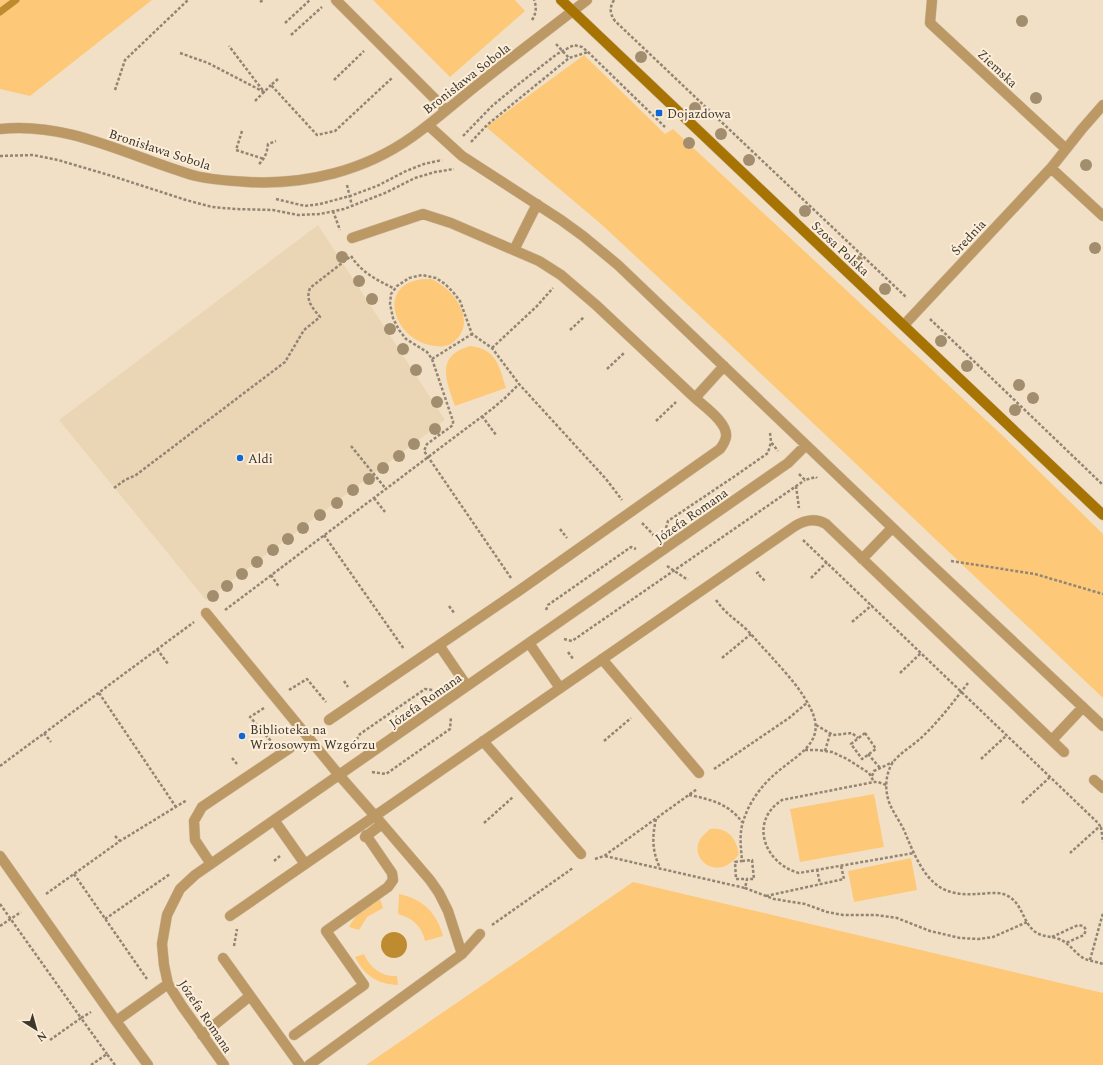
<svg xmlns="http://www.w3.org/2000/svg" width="1103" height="1065" viewBox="0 0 1103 1065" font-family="Spectral,serif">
<rect width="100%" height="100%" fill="#f2e0c6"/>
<!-- built -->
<path fill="#ead5b5" d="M 318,225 L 445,420 L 206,600 L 59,420 Z"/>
<!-- green -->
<path fill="#fdc978" d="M 0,0 L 152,0 L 30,96 L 0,89 Z
M 373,0 L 515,0 L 525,11 L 450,77 Z
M 584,55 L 665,134 L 673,129 L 1002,435 L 1103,534 L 1103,698 L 719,334 L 601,224 L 486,127 Z
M 423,279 C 425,279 429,279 432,279 C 434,280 437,282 440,284 C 459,296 477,327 451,344 C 447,346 441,347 436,346 C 396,344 373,285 423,279 Z
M 470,346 C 497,349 499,366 506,388 L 455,406 C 446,381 435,356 470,346 Z
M 874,794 L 884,847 L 800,862 L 790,809 Z
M 710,829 C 727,827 736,837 739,854 C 718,884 687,858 701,838 C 703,835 707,832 710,829 Z
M 911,858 L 917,890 L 854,902 L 848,871 Z
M 633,882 L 1103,993 L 1103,1065 L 366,1065 Z
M 399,894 C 423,899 437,913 443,936 L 425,941 C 422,926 412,918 398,914 Z
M 380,899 L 383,908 L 367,917 L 359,930 L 349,927 C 355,915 367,904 380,899 Z
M 364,954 C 370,968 382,977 397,976 L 398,985 C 378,984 364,976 355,957 Z"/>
<!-- water -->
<path fill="#bf8b30" d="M381 945a13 13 0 1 1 26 0a13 13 0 1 1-26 0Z"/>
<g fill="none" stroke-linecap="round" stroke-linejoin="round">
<!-- stream -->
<path stroke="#bf8b30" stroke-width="7" d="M 0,12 L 16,0"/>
<defs>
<path id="street" d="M 336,0 L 446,110
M 932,0 L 930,23 L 1066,149
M 428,125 L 462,156 L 561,220 L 583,236 L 618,265 L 921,555 L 1103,726
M 0,129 C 69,121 132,158 196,176 C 213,180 230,181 248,182 C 306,185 364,171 412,137 C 436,120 458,100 481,82 C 516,54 552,27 587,0
M 1051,168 L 1103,216
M 352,238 L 423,214 L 451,223 L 539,261 L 561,275 L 596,305 L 695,398
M 514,250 L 537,204
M 904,325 L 1051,168 L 1082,129 L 1103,105
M 862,559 L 892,528
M 206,613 L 339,775 L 382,824 L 365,837
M 529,643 L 560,688
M 439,645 L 467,686
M 602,659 L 699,773
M 329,720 L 520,590 L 720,449 C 723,445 725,442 726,437 C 728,423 705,407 695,398 L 724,366
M 1052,740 L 1083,707
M 483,741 L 581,854
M 1094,780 L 1103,788
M 274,820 L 305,864
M 382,824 L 430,880 L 439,893 L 448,911 L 462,954
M 0,856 L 116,1021
M 211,864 L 195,840 L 194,821 L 202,807 L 290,748
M 230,916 L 795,526 C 805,520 816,518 826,524 L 1064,752
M 223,958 L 300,1065
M 202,1035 L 250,996
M 294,1035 L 364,985 L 326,931 L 388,887 L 393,880 L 392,873 L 366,835
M 148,1065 L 116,1021 L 168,984
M 224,1065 L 182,1006 L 168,984 L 164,965 L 162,944 L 167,915 L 180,889 L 195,875 L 788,463 L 806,445
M 309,1065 L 462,954 L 480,934"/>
<path id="secondary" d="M 561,0 L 1103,515"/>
</defs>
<!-- street casing -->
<use href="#street" stroke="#cebea7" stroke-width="11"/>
<!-- secondary casing -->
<use href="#secondary" stroke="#cebea7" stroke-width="11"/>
<!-- path -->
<path stroke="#918574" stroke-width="2.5" stroke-dasharray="3 2" stroke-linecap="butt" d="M 614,0 C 609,8 610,14 615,21 L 907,298
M 260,2 L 263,0
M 532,20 C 536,14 537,7 534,0
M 285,23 L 310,0
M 291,35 L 322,7
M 556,44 L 569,58
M 180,53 L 208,63 L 264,92 L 229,46
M 278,79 L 271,85 L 317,135 L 335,131 L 392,78
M 334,80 L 364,51
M 115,90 L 125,60 L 188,0
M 255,101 L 271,85
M 242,131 L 236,150 L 264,159
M 463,136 L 492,106 L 515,87 L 557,54 L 574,45 L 582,47 L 588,52 L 665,127
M 471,142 L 487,125 L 569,58 L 588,52
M 0,156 L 33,155 L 58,160 L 112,176 L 186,200 L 212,207 L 235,209 L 273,210 L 298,215 L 320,214 L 344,209 L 385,193 L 415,178 L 435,172 L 454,169
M 259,164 C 265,158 267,153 268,144 L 276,141
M 347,185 L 352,206
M 276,199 L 305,206 L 320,204 L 350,196 L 377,186 L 406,171 L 424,164 L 442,160
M 333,211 L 340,230
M 351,256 C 362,273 377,280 395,289
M 930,319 L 1103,485
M 570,330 L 584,317
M 492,348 L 537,306 L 553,288
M 432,359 L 472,334
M 607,369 L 624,353
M 482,416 L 496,435
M 656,421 L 676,402
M 770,433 L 771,442 L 778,451
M 351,446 L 386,489
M 799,474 L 805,480 L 816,477 L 817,478
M 796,486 L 799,508
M 114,488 L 125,480 L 136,475 L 285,362 L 304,330 L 320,317 C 313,308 305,301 310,288 L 351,256
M 374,498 L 385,512
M 642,523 L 649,530 L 655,537
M 666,528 L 668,521 L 735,476 L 768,453 L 771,442
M 560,529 L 567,538
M 324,535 L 404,649
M 803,540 L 1098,823 L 1100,826 L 1070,853
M 951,561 L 1035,574 L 1103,594
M 667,566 L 688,580
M 759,572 L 757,573 L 765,581
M 271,575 L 279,587
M 511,578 L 424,451 L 427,444 L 453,425 L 453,421 L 432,359 L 427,352 L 406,339 L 399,330 L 393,318 L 390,304 L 391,294 L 397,286 L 409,278 L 422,275 L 436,278 L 445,284 L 453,292 L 460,301 L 472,334 L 492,348 L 519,384 L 606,479 L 622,500
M 811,578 L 827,562
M 716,600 C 726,614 734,618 746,629 C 754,637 761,646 769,654 C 782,669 797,684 807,702 C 831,741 800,752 775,774 C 761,786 748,804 743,822 C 739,834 741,848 742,861 L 735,862 L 736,879 L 747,879 L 745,888 L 774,899 L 805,904 L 827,912 L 843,915 L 876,915 L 897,918 L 930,931 L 960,938 L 979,939 L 993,937 L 1027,922
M 449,606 L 455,614
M 225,610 L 492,409 L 505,398 L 519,384
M 546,610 L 548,605 L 631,547 L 636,549
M 852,622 L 872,605
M 564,639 L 572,641 L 805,480
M 157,649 L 168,664
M 568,652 L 574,660
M 722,658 L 751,634
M 900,673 L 921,653
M 344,681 L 348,687
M 968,683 C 954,701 940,720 923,736 C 914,745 901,752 893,762 C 887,771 885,783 887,794 C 889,809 901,821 906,835 C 914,854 924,879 943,889 C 954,894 965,895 976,894 C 985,894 997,891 1006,895 C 1022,902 1022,920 1033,930 C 1040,937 1050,936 1059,939 C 1070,943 1075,954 1085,959 C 1091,961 1097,962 1103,964
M 289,690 L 307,679 L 326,702
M 99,693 L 176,807
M 264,708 L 250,717 L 271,741
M 816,725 L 833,735 L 852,733 L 858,738
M 44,733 L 51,742
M 865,733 L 876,749 L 862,759 L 851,744 Z
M 604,741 L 631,718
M 354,744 L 360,734 L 425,689 L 433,690
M 805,750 L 818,750 L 832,752 L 847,759 L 869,773 L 874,782
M 825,751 L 830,734
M 868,754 L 880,768
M 232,758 L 237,764
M 981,759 L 1007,735
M 0,766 L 194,622
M 714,769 L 789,718 L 808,702
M 372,772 L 386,774 L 450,729 L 451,717
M 872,776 L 874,771 L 893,762
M 886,785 L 878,782 L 874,782 L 782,800 C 748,822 765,864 799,873 L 914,853
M 689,795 C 710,799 729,804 742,822
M 1022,803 L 1050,777
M 656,819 C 652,837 652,851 660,868
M 484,823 L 513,797
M 1101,827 L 1103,842
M 115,836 L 120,841
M 605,856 L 745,888
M 595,859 L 604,856 L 697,789
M 274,861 L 280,856
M 742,861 L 752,860 L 754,879 L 747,879
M 817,869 L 820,884
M 74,874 L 147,979
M 46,894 L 120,841 L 187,800
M 766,896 L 844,879 L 841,866
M 0,904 L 81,1018 L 91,1012
M 105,919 L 170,874
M 492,925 L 573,868
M 0,926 L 21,912
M 1052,937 L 1078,925 C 1083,926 1084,926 1086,930 L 1084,935 L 1066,943
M 234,946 L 237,929
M 1090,960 L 1103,913
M 50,1040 L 81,1018 L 107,1054
M 91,1065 L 107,1054 L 115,1065"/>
<!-- street -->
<use href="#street" stroke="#bc9964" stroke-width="10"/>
<!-- secondary -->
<use href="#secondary" stroke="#a77302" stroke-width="10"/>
</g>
<!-- trees -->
<g fill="#a28e6e">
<circle cx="1022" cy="21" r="6"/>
<circle cx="641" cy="57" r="6"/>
<circle cx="1036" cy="98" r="6"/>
<circle cx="695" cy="108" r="6"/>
<circle cx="721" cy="134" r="6"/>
<circle cx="689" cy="143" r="6"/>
<circle cx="749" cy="160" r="6"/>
<circle cx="1086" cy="165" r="6"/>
<circle cx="805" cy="211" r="6"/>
<circle cx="1095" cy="248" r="6"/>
<circle cx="342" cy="257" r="6"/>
<circle cx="857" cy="261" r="6"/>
<circle cx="359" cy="281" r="6"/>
<circle cx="885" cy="289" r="6"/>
<circle cx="372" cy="299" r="6"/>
<circle cx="390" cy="329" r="6"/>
<circle cx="941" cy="341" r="6"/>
<circle cx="403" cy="349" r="6"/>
<circle cx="967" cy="366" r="6"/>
<circle cx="416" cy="370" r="6"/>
<circle cx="1019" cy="385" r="6"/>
<circle cx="1033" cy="398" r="6"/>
<circle cx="437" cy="402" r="6"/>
<circle cx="1015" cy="410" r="6"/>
<circle cx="435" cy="429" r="6"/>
<circle cx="414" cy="444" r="6"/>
<circle cx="399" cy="456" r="6"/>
<circle cx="383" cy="468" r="6"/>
<circle cx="369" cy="479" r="6"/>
<circle cx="353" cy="490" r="6"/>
<circle cx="337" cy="503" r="6"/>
<circle cx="320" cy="515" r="6"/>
<circle cx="303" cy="528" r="6"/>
<circle cx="288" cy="539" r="6"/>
<circle cx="273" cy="550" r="6"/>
<circle cx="257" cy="562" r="6"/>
<circle cx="242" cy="574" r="6"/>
<circle cx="227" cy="586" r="6"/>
<circle cx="213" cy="596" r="6"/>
</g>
<!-- markers -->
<g fill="#1168d2" stroke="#fceed9" stroke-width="1.5">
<rect x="655" y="109" width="8" height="8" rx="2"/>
<circle cx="240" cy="458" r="4"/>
<circle cx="242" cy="736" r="4"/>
</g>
<g text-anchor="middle" stroke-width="4" stroke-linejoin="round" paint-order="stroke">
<!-- street labels -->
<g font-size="13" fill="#3e372d" stroke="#fceed9">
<text transform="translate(998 68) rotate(43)" y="5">Ziemska</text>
<text transform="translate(466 78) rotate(-38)" y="5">Bronisława Sobola</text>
<text transform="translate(160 149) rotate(18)" y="5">Bronisława Sobola</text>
<text transform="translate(968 237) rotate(-47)" y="5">Średnia</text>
<text transform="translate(841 248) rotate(43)" y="5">Szosa Polska</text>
<text transform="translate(691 515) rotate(-35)" y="5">Józefa Romana</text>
<text transform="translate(425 700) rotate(-35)" y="5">Józefa Romana</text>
<text transform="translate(206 1016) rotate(56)" y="5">Józefa Romana</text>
</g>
<!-- poi labels -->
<g font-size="13" fill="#3e372d" stroke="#fceed9" text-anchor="start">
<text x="667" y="118">Dojazdowa</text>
<text x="248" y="463">Aldi</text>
<text x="250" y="734">Biblioteka na<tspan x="250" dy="15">Wrzosowym Wzgórzu</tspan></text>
</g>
</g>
<!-- north arrow -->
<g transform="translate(36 1029) rotate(143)" stroke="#fceed9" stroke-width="3" paint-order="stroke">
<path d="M0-3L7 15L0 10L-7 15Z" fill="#3e372d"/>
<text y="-6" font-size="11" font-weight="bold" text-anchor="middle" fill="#3e372d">N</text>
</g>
</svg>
